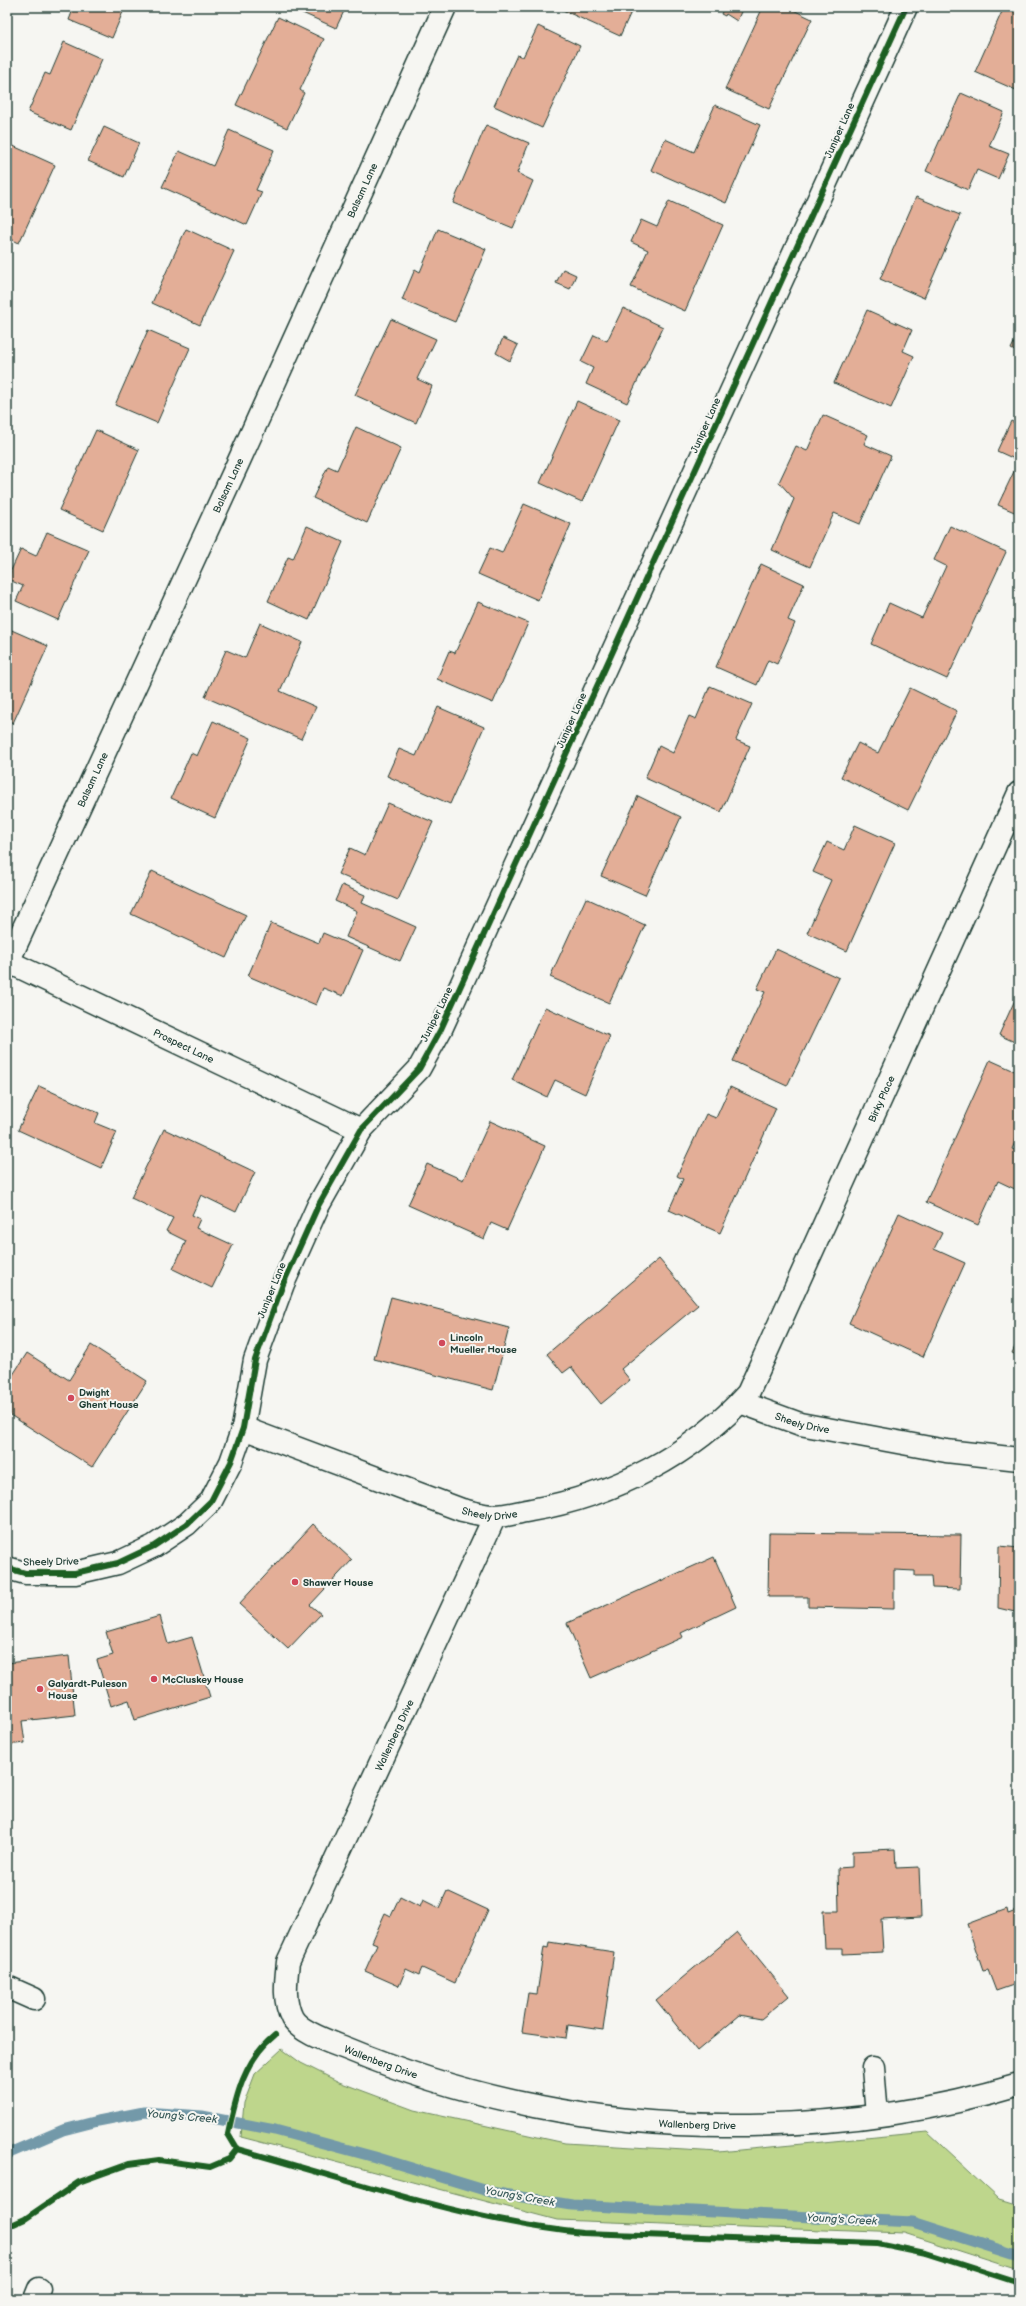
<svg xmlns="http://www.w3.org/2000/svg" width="1026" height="2306" viewBox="0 0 1026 2306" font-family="'Balsamiq Sans',sans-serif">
<rect width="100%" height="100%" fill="#f6f6f2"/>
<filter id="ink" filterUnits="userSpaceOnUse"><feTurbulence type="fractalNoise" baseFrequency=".025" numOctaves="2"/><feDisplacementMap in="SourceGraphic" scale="8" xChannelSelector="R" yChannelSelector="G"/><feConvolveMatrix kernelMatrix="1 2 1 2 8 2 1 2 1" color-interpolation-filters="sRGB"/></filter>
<g filter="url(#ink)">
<!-- green -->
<path fill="#bed68c" stroke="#6e8a60" d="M 282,2049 L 301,2063 L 339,2082 L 414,2110 L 565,2143 L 719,2152 L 927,2132 L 999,2199 L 1019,2205 L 1019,2270 L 904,2233 L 557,2220 L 241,2137 L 244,2103 L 255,2074 Z"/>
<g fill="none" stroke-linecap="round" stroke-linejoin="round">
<!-- stream -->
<path stroke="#7399a9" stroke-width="11" d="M 7,2154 L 63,2130 L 98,2121 L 144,2112 L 202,2116 L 275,2130 L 375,2157 L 491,2192 L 572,2205 L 913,2222 L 1019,2256"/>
</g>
<!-- building -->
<path fill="#e3ae97" stroke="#1f3d34" d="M 74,7 L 125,7 L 112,38 L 69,20 Z
M 289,7 L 346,7 L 336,28 Z
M 556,7 L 620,7 L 631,12 L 620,36 Z
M 724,7 L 743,7 L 737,21 L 726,14 L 725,16 L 721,14 Z
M 763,7 L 787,7 L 812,19 L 769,109 L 725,89 Z
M 1004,7 L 1019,7 L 1019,84 L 1016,90 L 975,72 Z
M 278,17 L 324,39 L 300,90 L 304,93 L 287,128 L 236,105 Z
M 538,26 L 580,46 L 542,128 L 494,106 L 517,55 L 523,57 Z
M 64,42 L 102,59 L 71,130 L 28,112 L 45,73 L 50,75 Z
M 961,93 L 1004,112 L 989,146 L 1009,154 L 998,179 L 977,170 L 968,190 L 926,171 Z
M 715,105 L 760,125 L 726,203 L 651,170 L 665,139 L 694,152 Z
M 486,125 L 529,143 L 517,173 L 533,181 L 513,228 L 453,203 Z
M 104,127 L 139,143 L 124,177 L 88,161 Z
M 229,130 L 274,150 L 256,190 L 262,192 L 247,225 L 162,187 L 179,151 L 213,166 Z
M 11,145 L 55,165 L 19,243 L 7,237 L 7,154 Z
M 916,197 L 960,215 L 924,298 L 880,279 Z
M 669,201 L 723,225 L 685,311 L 631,287 L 648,250 L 631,242 L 641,220 L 657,227 Z
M 186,229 L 234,251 L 200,325 L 152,303 Z
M 438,229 L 486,249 L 455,322 L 402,300 L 415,269 L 420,272 Z
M 563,269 L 576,275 L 570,289 L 556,283 Z
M 623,308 L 663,327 L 627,403 L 586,384 L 593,368 L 581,362 L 594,335 L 607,341 Z
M 867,310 L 912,330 L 903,351 L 914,356 L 891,408 L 834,383 Z
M 391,319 L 436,339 L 417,379 L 432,386 L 416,423 L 355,395 Z
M 148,330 L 190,348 L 157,423 L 115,405 Z
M 1019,332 L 1019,353 L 1011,349 Z
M 503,338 L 518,345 L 510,361 L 496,353 Z
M 577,401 L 619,420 L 582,502 L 540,483 Z
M 823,415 L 868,435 L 864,444 L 891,456 L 860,524 L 834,513 L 810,567 L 772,550 L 794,499 L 779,482 L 796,446 L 807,451 Z
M 1011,421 L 1019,425 L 1019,461 L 997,451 Z
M 356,427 L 401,448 L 367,523 L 313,498 L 328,466 L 337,470 Z
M 96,430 L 139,450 L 103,530 L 59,510 Z
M 1019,461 L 1019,514 L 998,505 Z
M 524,504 L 571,524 L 538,600 L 478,574 L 490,548 L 502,553 Z
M 307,526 L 343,542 L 309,620 L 268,601 L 288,557 L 293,559 Z
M 950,526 L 1006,552 L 947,679 L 871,644 L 889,603 L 922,618 L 946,566 L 934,560 Z
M 47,532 L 89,550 L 58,620 L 16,601 L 23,586 L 7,579 L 21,549 L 36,556 Z
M 761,564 L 804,584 L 788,620 L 795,623 L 777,664 L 768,660 L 757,685 L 716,667 Z
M 478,602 L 528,623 L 493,703 L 437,679 L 449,651 L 455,653 Z
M 260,623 L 302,642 L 280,691 L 316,707 L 301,739 L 205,697 L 226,650 L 245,658 Z
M 7,628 L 48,646 L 13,723 L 7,720 Z
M 710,686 L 752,704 L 736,740 L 750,746 L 721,812 L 645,778 L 659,746 L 673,753 L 689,716 L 696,719 Z
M 910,688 L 957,711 L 908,810 L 841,777 L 858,743 L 878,753 Z
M 438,707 L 484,727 L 450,804 L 387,776 L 399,749 L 416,756 Z
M 213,721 L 251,738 L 215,818 L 171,798 L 191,753 L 197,756 Z
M 638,796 L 681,817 L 645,895 L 601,876 Z
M 388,803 L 433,822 L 398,900 L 338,874 L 350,848 L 365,855 Z
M 855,825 L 895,843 L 847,951 L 807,933 L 831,880 L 813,872 L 827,842 L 844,850 Z
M 152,871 L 246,915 L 226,958 L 131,914 Z
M 342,885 L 365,895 L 362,903 L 416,927 L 400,961 L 346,937 L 357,911 L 335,901 Z
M 586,898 L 645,925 L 609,1003 L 550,977 Z
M 271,923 L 319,943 L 323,933 L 363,950 L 343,996 L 323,988 L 316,1005 L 248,976 Z
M 776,949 L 839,978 L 787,1086 L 733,1061 L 765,992 L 757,989 Z
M 1019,991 L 1019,1044 L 999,1035 Z
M 545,1007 L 610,1036 L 585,1094 L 555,1080 L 547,1097 L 512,1080 Z
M 990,1060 L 1019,1073 L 1017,1113 L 1019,1114 L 1019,1133 L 1012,1149 L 1019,1152 L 1019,1191 L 998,1181 L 978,1225 L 926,1202 Z
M 39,1086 L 99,1113 L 95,1123 L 117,1132 L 101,1168 L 18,1130 Z
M 730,1087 L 776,1108 L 720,1233 L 669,1210 L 683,1179 L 677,1176 L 706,1114 L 716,1118 Z
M 490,1121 L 545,1146 L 507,1230 L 491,1223 L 484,1239 L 408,1205 L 427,1164 L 463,1180 Z
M 164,1129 L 255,1172 L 236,1212 L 201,1195 L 192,1215 L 200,1219 L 196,1228 L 233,1245 L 212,1288 L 173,1269 L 186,1241 L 166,1231 L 173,1218 L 131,1198 Z
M 899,1213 L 942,1233 L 934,1249 L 965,1263 L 923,1357 L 849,1323 Z
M 659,1259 L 698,1305 L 621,1369 L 630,1380 L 601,1404 L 571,1367 L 563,1373 L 547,1354 Z
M 391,1297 L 509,1328 L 493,1390 L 374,1359 Z
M 1019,1338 L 1019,1356 L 1012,1353 Z
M 91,1345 L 147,1381 L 92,1467 L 7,1413 L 7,1384 L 27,1353 L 69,1380 Z
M 313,1524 L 352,1560 L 310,1605 L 321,1614 L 288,1649 L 239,1604 Z
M 769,1533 L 961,1535 L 960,1589 L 932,1588 L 931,1576 L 915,1576 L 915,1571 L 894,1570 L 894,1609 L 808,1607 L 808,1597 L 768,1597 Z
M 999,1546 L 1019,1548 L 1019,1613 L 998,1608 Z
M 714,1557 L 736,1607 L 681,1633 L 683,1637 L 591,1678 L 567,1623 Z
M 160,1616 L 168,1644 L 192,1637 L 210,1697 L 135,1720 L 129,1700 L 111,1706 L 97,1660 L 113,1655 L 106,1632 Z
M 69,1656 L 75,1715 L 22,1721 L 25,1743 L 7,1745 L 7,1663 Z
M 895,1849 L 896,1868 L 919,1867 L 921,1917 L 881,1919 L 883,1952 L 843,1954 L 843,1948 L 825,1948 L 823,1911 L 839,1911 L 838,1868 L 852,1867 L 852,1851 Z
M 447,1891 L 488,1910 L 455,1983 L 422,1968 L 419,1975 L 406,1969 L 399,1986 L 365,1971 L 377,1944 L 372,1942 L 385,1913 L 391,1916 L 400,1897 L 420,1907 L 423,1900 L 439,1908 Z
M 1007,1909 L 1008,1914 L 1019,1910 L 1019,1983 L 996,1991 L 988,1970 L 983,1971 L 967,1924 Z
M 737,1932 L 789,1996 L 761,2019 L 740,2015 L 697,2051 L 656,2000 Z
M 549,1942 L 614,1952 L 603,2030 L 568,2025 L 566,2038 L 522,2032 L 528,1993 L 537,1994 L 544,1947 L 548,1948 Z
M 1019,2175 L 1019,2183 L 1015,2180 Z"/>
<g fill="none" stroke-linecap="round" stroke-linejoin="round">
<defs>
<g id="minor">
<path id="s1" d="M 7,961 L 361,1130"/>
<path id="s2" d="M 8,962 L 238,463 L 445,7"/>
<path id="s3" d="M 740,1402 L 800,1424 L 946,1451 L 1019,1459"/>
<path id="s4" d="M 243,1428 L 462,1510 C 472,1512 484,1516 495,1516 C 506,1516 519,1512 531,1510 C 612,1496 693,1455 748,1393 L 1019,793"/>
<path id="s5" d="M 495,1516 L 288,1962 C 286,1981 283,2000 292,2018 C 300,2033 333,2043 348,2049 C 468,2099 601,2126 731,2125 C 827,2125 927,2113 1019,2085"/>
<path d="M 7,1568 L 25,1573 L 75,1573 L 118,1563 L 154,1546 L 187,1524 L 211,1501 L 231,1462 L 243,1428 L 255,1360 L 283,1284 L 318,1206 L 361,1130 L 419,1069 L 441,1029 L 906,7"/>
<path d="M 7,1987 L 34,1999"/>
<path d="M 873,2068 L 877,2115"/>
<path d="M 35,2299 L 39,2289"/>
</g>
</defs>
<!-- minor casing -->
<use href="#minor" stroke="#1f3d34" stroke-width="25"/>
<!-- minor -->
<use href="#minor" stroke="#f6f6f2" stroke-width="22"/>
<defs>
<path id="cycleway" d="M 7,1568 L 25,1573 L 75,1573 L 118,1563 L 154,1546 L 187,1524 L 211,1501 L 231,1462 L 243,1428 L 255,1360 L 283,1284 L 318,1206 L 361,1130 L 419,1069 L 441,1029 L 906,7
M 275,2035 C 244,2060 236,2096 228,2134 L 237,2149 C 349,2180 467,2221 582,2233 L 877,2243 L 925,2253 L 1019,2283
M 7,2227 L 25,2219 L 79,2182 L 129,2164 L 159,2160 L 210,2167 L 229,2159 L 237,2149"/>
</defs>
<!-- cycleway casing -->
<use href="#cycleway" stroke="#f6f6f2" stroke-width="8"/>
<!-- cycleway -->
<use href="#cycleway" stroke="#1b5e20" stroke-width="6"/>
</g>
</g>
<!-- markers -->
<g fill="#d1495b" stroke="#f6f6f2" stroke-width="1.5">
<circle cx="442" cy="1343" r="4"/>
<circle cx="71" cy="1398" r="4"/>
<circle cx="295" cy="1582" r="4"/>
<circle cx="154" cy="1679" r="4"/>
<circle cx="40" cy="1689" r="4"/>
</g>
<g text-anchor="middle" stroke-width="4" stroke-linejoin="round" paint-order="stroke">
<!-- street labels -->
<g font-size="10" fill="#1f3d34" stroke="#f6f6f2">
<text transform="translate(839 130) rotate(-66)" y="4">Juniper Lane</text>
<text dy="4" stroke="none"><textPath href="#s2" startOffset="849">Balsam Lane</textPath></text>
<text transform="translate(705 425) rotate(-66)" y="4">Juniper Lane</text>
<text dy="4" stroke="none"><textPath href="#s2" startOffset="525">Balsam Lane</textPath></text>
<text transform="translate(571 720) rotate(-66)" y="4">Juniper Lane</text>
<text dy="4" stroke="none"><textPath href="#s2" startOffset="201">Balsam Lane</textPath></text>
<text transform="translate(436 1014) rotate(-64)" y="4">Juniper Lane</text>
<text dy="4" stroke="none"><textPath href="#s1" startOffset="196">Prospect Lane</textPath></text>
<text dy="4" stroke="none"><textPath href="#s4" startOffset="878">Birky Place</textPath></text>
<text transform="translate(271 1290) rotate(-68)" y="4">Juniper Lane</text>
<text dy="4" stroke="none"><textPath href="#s3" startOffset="66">Sheely Drive</textPath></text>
<text dy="4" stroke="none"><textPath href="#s4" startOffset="262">Sheely Drive</textPath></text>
<text transform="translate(51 1561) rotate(-1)" y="4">Sheely Drive</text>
<text transform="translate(394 1735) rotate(-65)" y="4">Wallenberg Drive</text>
<text dy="4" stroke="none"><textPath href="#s5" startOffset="649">Wallenberg Drive</textPath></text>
<text dy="4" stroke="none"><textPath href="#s5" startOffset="973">Wallenberg Drive</textPath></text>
</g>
<!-- poi labels -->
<g font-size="10" font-weight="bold" fill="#1f3d34" stroke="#f6f6f2" text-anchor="start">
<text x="450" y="1341">Lincoln<tspan x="450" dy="12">Mueller House</tspan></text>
<text x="79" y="1396">Dwight<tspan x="79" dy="12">Ghent House</tspan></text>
<text x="303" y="1586">Shawver House</text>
<text x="162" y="1683">McCluskey House</text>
<text x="48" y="1687">Galyardt-Puleson<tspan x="48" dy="12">House</tspan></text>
</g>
<!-- water labels -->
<g font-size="11" font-style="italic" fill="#3b5c5b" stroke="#f6f6f2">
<text transform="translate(182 2116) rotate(5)" y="4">Young's Creek</text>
<text transform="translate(520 2196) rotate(10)" y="4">Young's Creek</text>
<text transform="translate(842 2219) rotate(3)" y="4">Young's Creek</text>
</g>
</g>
<!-- margin -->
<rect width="1026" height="2306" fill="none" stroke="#f6f6f2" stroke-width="24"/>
<rect x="12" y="12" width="1002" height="2282" fill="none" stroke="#1f3d34" stroke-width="1.5" filter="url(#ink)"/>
</svg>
